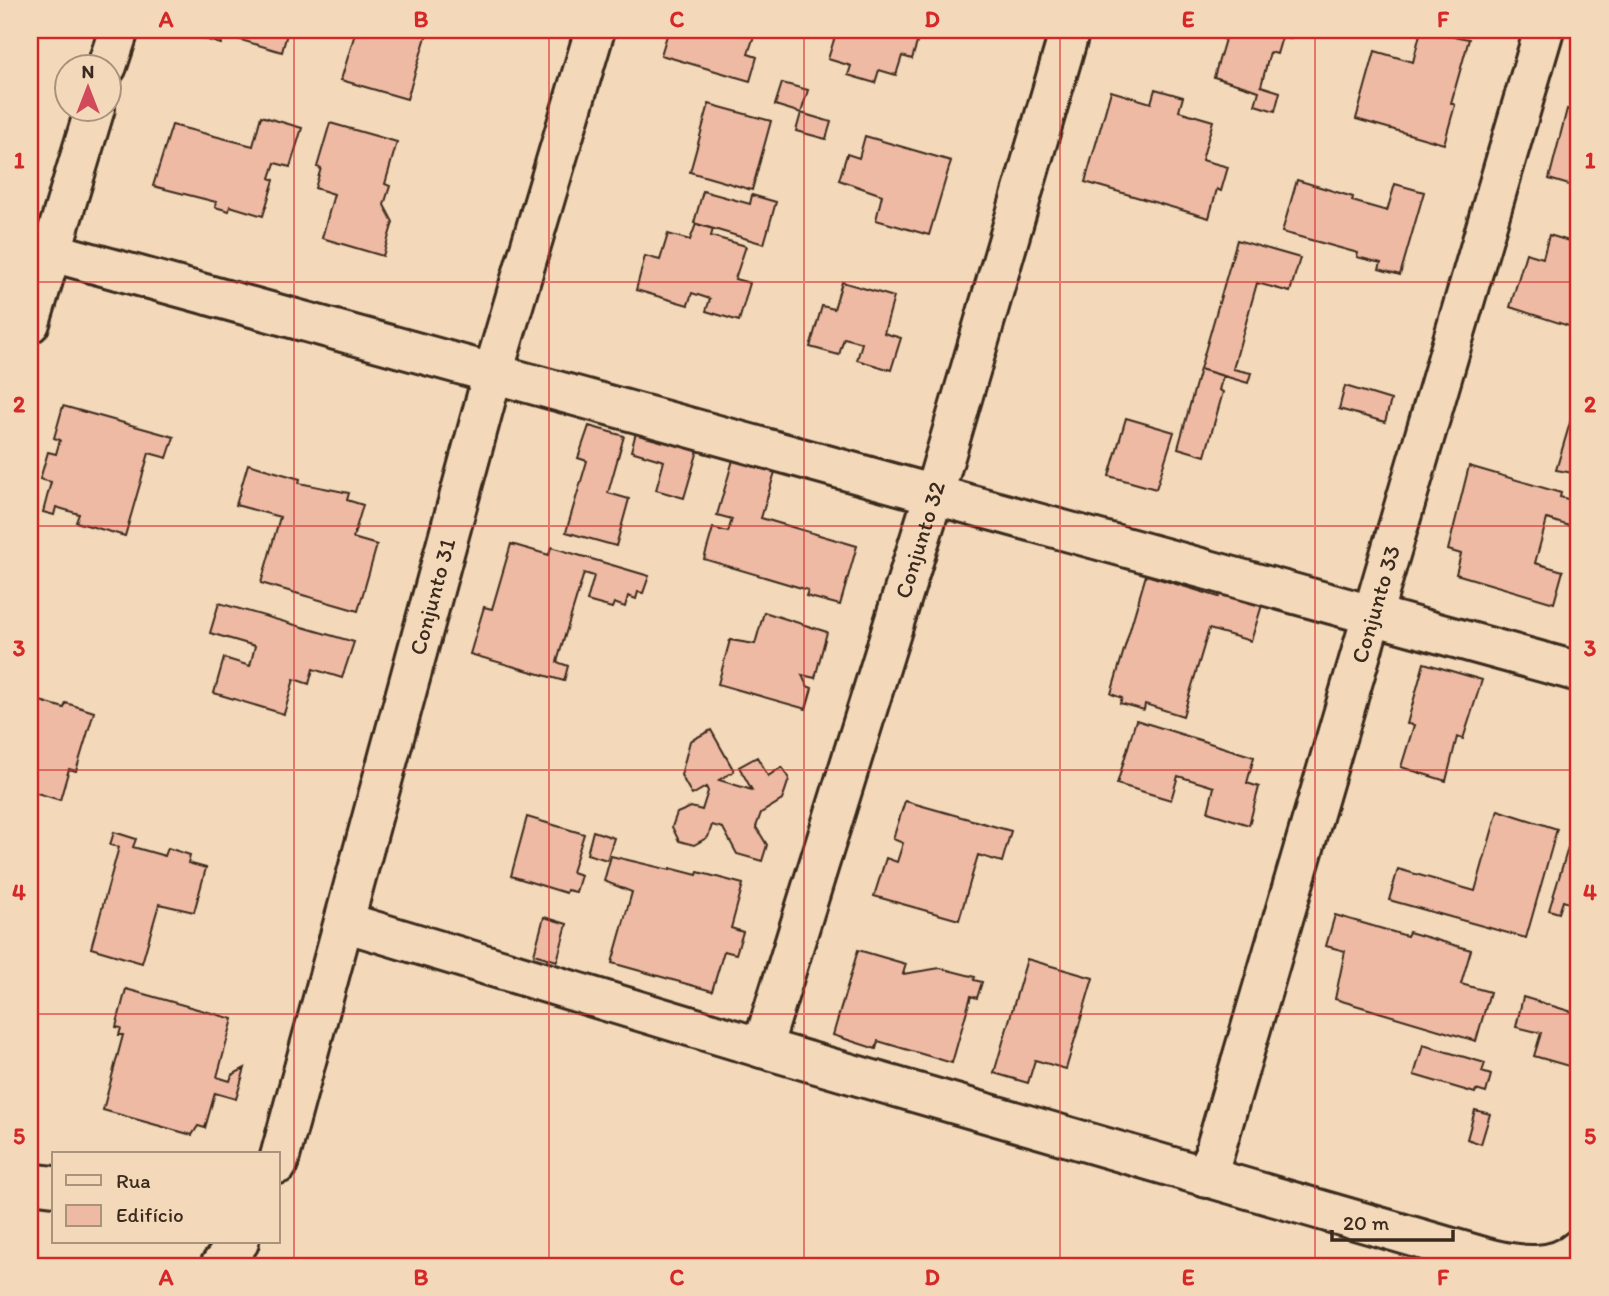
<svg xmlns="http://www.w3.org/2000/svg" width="1609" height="1296" viewBox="0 0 1609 1296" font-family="Itim,sans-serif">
<rect width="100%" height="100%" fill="#f3d9ba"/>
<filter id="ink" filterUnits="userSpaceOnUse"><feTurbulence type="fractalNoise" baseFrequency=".0143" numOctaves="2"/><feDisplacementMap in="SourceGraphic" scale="14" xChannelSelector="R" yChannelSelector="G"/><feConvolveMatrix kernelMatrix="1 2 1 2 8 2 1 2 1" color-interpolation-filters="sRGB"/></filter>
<g filter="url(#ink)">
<!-- building -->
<path fill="#efbaa4" stroke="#3b2a1e" stroke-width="2" d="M 30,30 L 35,31 L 30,50 Z
M 186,30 L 288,30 L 282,52 L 224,35 L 221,44 L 185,33 Z
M 356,30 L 428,30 L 407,99 L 341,80 Z
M 660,30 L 756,30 L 748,54 L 757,57 L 750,81 L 661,55 L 668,32 Z
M 837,30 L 921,30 L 912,59 L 902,56 L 896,75 L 879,70 L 875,83 L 848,75 L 851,66 L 828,59 Z
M 1214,30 L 1293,30 L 1290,39 L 1282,37 L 1277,54 L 1270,52 L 1261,86 L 1280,92 L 1275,111 L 1255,105 L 1259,91 L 1214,77 L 1225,39 L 1212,36 Z
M 1421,30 L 1469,39 L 1451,103 L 1455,105 L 1444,144 L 1356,119 L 1375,51 L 1413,62 Z
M 1579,78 L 1579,113 L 1570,110 Z
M 782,83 L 808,90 L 801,113 L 775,105 Z
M 1155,89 L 1183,97 L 1179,111 L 1213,121 L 1202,160 L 1228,167 L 1221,191 L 1217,189 L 1209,218 L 1085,182 L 1111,91 L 1151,103 Z
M 709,104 L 771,121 L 752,190 L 690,172 Z
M 1567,109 L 1579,113 L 1579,188 L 1549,179 Z
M 801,113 L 831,122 L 826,139 L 796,131 Z
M 261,116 L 302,128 L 290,167 L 275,163 L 270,178 L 274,180 L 263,216 L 230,206 L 229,211 L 215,207 L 216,202 L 153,186 L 172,125 L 253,146 Z
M 330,123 L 397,142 L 385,184 L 390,186 L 384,205 L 393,222 L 383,256 L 322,238 L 334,194 L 315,188 L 321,168 L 317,167 Z
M 865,136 L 951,161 L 929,235 L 876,220 L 882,195 L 839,180 L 847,154 L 859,158 Z
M 1297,180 L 1353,197 L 1352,201 L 1387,211 L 1395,184 L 1424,192 L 1400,275 L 1379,269 L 1381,263 L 1357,257 L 1358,253 L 1282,232 Z
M 703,191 L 750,204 L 752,195 L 776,202 L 764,244 L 694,223 Z
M 696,224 L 713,229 L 711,236 L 746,246 L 735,279 L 750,283 L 739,321 L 706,311 L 710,299 L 692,293 L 688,305 L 636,290 L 645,256 L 660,260 L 668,234 L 690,240 Z
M 1549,235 L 1579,244 L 1572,267 L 1579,270 L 1579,326 L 1575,328 L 1510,307 L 1526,253 L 1543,258 Z
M 1237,240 L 1300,258 L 1290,292 L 1257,283 L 1233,369 L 1251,373 L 1248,383 L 1200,369 Z
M 842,282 L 894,297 L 884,333 L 901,338 L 891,370 L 857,360 L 862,343 L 852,340 L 844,338 L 839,355 L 810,347 L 822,306 L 834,309 Z
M 1200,369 L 1223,376 L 1219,390 L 1223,392 L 1205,456 L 1178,448 Z
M 1345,386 L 1391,400 L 1385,422 L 1339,409 Z
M 63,406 L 174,437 L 167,458 L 149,453 L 125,536 L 76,522 L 79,514 L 56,507 L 54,515 L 43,512 L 51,482 L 40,479 L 48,452 L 56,454 L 60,440 L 54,438 Z
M 1572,416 L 1579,418 L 1579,474 L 1556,470 Z
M 1126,418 L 1174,432 L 1156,489 L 1109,476 Z
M 589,426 L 624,436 L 608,493 L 629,499 L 616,546 L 566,532 L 587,461 L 578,458 Z
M 637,429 L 699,447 L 684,498 L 656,490 L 664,461 L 631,451 Z
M 733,460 L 775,472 L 761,518 L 857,546 L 840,605 L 806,596 L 808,590 L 704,559 L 713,528 L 728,532 L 732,519 L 717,515 Z
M 248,464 L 300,479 L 299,483 L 349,493 L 347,500 L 363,505 L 353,538 L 377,545 L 358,611 L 261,583 L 280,517 L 236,505 Z
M 1469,466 L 1561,493 L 1560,497 L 1579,502 L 1579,529 L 1547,519 L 1535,563 L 1563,571 L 1554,603 L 1456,574 L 1461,554 L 1448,550 Z
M 511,544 L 549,555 L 551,547 L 649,576 L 643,593 L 638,592 L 636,599 L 628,596 L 625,607 L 614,603 L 612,608 L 587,601 L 594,576 L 584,573 L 557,662 L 568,666 L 564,681 L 470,654 L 484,607 L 492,609 Z
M 1146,575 L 1219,597 L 1221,592 L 1262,605 L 1251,641 L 1209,629 L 1183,716 L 1145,704 L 1144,710 L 1120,703 L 1122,698 L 1111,694 Z
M 219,603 L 354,642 L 342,678 L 313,669 L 309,684 L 294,679 L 284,714 L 214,693 L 224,658 L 250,666 L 255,646 L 210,633 Z
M 764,612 L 827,632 L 815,678 L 802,675 L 807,686 L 812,688 L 806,709 L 718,684 L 730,640 L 755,644 Z
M 1424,663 L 1482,680 L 1463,739 L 1457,737 L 1446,781 L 1401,767 L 1414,725 L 1407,724 Z
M 30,698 L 64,708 L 66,703 L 94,712 L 76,771 L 69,769 L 60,800 L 30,791 Z
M 1136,720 L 1254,757 L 1247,783 L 1259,787 L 1249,825 L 1208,812 L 1214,787 L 1178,776 L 1171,800 L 1117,784 Z
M 711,730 L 734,771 L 719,780 L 752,790 L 739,767 L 757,757 L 768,776 L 782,767 L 789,779 L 782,800 L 761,813 L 756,827 L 767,845 L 762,861 L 737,854 L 723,828 L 712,825 L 708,837 L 694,845 L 679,841 L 672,827 L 677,813 L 691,807 L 702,810 L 708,791 L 706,787 L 692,795 L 681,775 L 690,741 Z
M 905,801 L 1011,831 L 1002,862 L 978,855 L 959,920 L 874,896 L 886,858 L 897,862 L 903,843 L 893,839 Z
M 1498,810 L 1557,829 L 1526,938 L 1389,900 L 1398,869 L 1475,891 Z
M 527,817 L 584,834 L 572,872 L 581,875 L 576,892 L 567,890 L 566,893 L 511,876 Z
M 593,831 L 614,838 L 607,860 L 587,854 Z
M 114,832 L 136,839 L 133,847 L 165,856 L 168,848 L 190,855 L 188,863 L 206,868 L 194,912 L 159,904 L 142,963 L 91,948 L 119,847 L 110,845 Z
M 1568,848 L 1579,851 L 1579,906 L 1563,901 L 1559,913 L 1549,910 Z
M 611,856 L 670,870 L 670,868 L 697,875 L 698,872 L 743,884 L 731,928 L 743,932 L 736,954 L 724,951 L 712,991 L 612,963 L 632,892 L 604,881 Z
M 1335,915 L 1407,936 L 1409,932 L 1471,950 L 1461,984 L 1490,992 L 1476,1041 L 1335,999 L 1345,951 L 1326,946 Z
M 544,917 L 567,924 L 557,961 L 534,954 Z
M 858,950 L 906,964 L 903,974 L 940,968 L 975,977 L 974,980 L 982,982 L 977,998 L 971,996 L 952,1063 L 878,1041 L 876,1049 L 833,1035 Z
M 1027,959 L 1093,978 L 1066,1069 L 1035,1060 L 1028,1083 L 994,1073 Z
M 126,989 L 233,1019 L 217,1077 L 230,1081 L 232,1075 L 245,1068 L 236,1099 L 215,1093 L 205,1128 L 198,1126 L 192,1135 L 103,1110 L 123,1035 L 119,1035 L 121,1028 L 116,1027 Z
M 1523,997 L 1579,1014 L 1579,1069 L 1534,1056 L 1541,1033 L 1516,1027 Z
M 1423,1045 L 1485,1063 L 1482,1072 L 1491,1075 L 1486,1093 L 1476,1090 L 1475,1093 L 1414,1075 Z
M 1475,1110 L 1490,1114 L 1481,1144 L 1467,1139 Z"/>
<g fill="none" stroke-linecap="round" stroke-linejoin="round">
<defs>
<g id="minor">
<path d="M 107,66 L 119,30"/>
<path d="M 30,246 L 1579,672"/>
<path d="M 30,323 L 95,108"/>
<path d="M 344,922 L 762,1048 L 1490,1259 C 1519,1266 1555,1271 1579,1249"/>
<path id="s1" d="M 762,1048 L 934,494 L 1070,30"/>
<path id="s2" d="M 278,1164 L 493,373 L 595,30"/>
<path id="s3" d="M 1207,1178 L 1544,30"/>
<path d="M 30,1183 L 54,1186"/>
<path d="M 220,1266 L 239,1242"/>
</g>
</defs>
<!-- minor casing -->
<use href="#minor" stroke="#3b2a1e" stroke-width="44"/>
<!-- minor -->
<use href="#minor" stroke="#f3d9ba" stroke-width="38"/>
</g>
</g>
<!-- grid -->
<path fill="none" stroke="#d62828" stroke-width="2" stroke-opacity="0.55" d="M 294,30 L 294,1266M 549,30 L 549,1266M 804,30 L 804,1266M 1060,30 L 1060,1266M 1315,30 L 1315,1266M 30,282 L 1579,282M 30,526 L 1579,526M 30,770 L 1579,770M 30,1014 L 1579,1014"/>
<g text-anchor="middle" stroke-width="5" stroke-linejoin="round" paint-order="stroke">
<!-- street labels -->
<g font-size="23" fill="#3b2a1e" stroke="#f3d9ba">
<text dy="8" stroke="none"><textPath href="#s1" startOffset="532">Conjunto 32</textPath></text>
<text dy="8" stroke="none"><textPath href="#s2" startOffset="588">Conjunto 31</textPath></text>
<text dy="8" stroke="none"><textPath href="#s3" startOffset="598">Conjunto 33</textPath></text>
</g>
</g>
<!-- margin -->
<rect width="1609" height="1296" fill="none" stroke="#f3d9ba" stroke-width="77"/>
<!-- legend -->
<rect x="52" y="1152" width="228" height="91" fill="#f3d9ba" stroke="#a9937c" stroke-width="2"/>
<rect x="66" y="1175" width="35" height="10" fill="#f3d9ba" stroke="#a9937c" stroke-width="2"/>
<text x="116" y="1188" font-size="21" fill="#3b2a1e">Rua</text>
<rect x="66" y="1205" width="35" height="21" fill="#efbaa4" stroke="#a9937c" stroke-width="2"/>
<text x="116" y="1222" font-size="21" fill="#3b2a1e">Edifício</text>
<!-- north arrow -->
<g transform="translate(88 88)"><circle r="33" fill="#f3d9ba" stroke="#a9937c" stroke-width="2"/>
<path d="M0-5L12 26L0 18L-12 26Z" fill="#d1495b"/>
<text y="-10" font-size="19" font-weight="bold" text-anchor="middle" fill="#3b2a1e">N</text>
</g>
<!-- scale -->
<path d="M1332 1230v10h121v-10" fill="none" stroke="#3b2a1e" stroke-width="3.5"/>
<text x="1343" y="1230" font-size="21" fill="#3b2a1e" stroke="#f3d9ba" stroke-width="5" paint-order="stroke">20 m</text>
<rect x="38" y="38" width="1532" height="1220" fill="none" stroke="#d62828" stroke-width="2.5"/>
<g font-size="23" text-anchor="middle" font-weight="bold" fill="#d62828">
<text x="166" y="27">A</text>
<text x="421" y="27">B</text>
<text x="677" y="27">C</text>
<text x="932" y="27">D</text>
<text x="1188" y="27">E</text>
<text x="1443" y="27">F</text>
<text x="19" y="168">1</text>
<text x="1590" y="168">1</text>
<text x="19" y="412">2</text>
<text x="1590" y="412">2</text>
<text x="19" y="656">3</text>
<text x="1590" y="656">3</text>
<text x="19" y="900">4</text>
<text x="1590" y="900">4</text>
<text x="19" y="1144">5</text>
<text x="1590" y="1144">5</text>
<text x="166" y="1285">A</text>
<text x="421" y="1285">B</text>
<text x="677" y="1285">C</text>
<text x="932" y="1285">D</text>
<text x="1188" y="1285">E</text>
<text x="1443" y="1285">F</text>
</g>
</svg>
